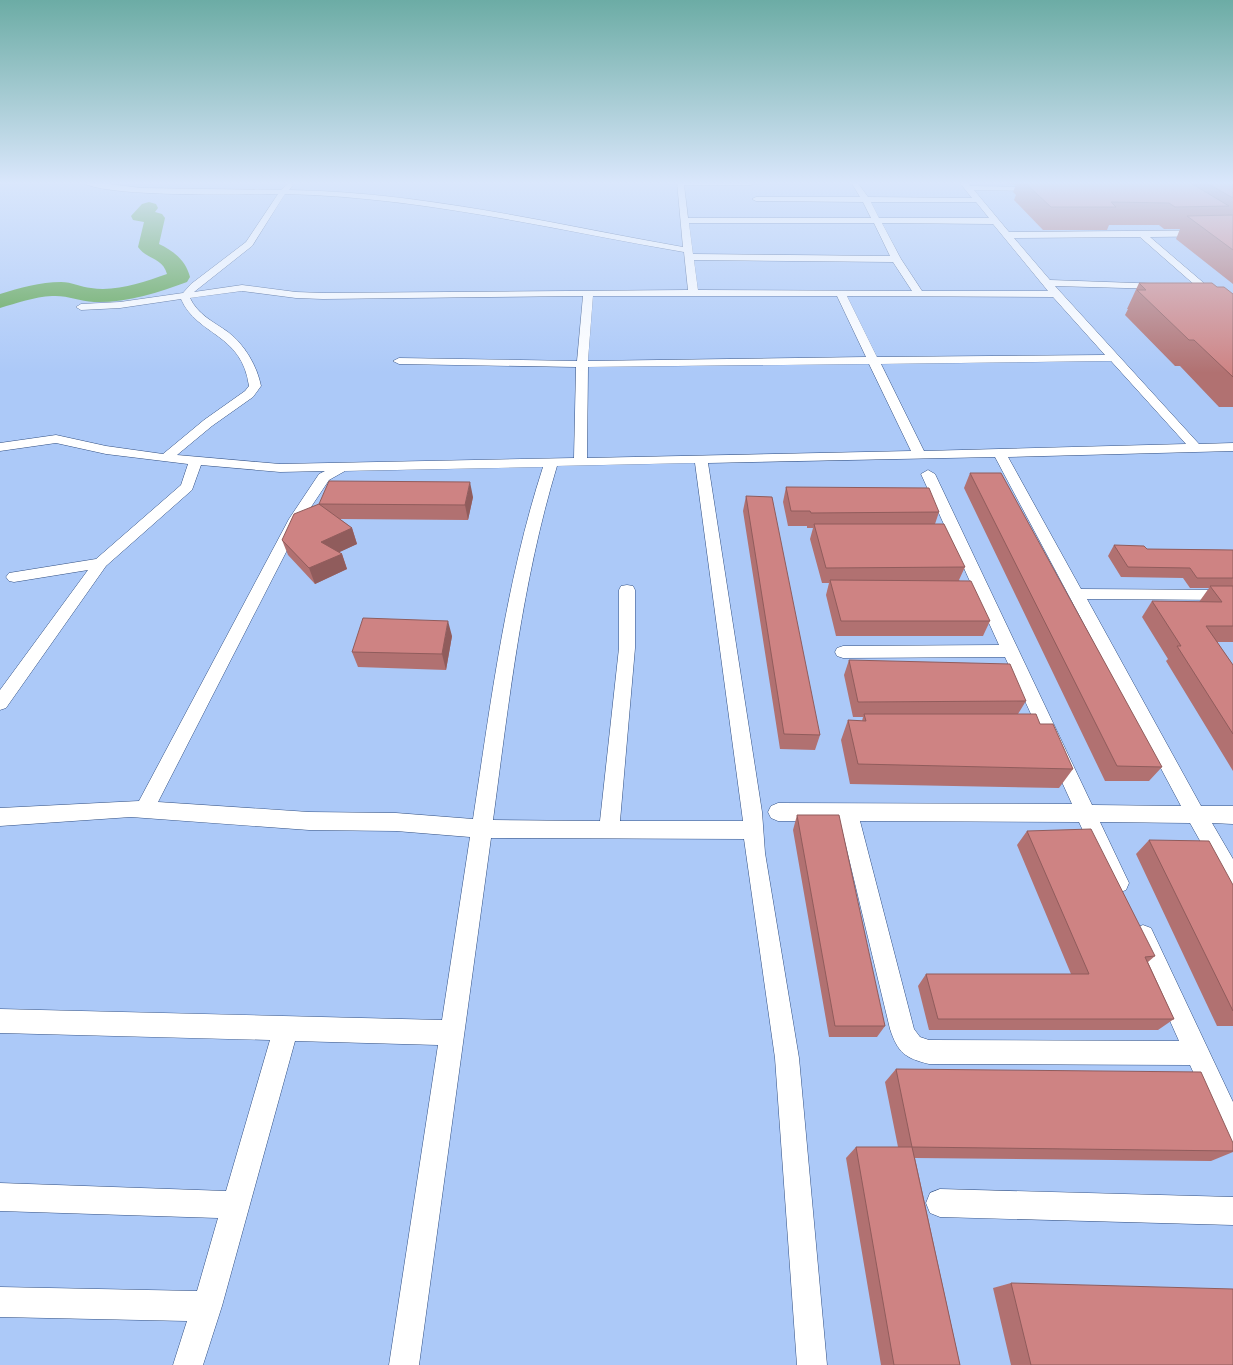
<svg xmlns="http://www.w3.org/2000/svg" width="1233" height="1365" viewBox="0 0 1233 1365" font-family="'Public Sans',sans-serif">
<rect width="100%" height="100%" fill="#acc9f8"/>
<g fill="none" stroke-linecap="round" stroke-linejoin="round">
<!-- river -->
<path fill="#539f41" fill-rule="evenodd" d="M 149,202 L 156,204 L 158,208 L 155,212 L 162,214 L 165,218 L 159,244 C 174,251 186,261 190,277 L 187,282 C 158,293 125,303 94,302 C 79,301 67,295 52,296 C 34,297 17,303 0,308 L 0,294 C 20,288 40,282 61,282 C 72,282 81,287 91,288 C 116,292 144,282 167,274 C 163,258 146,259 138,247 L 144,222 L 133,220 L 131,216 L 142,204 Z"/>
<defs>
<path id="minor" d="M 81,182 L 93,182 L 141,188 L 281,190 L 289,183 L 293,185 L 289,190 C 423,192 552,224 683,247 L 677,182 L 755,183 L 751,185 L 684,185 L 688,218 L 871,218 L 863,202 L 756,201 L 752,199 L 756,197 L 860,197 L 851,182 L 857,182 L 868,197 L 972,198 L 959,182 L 967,182 L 970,186 L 1040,187 L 1041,189 L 1037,191 L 974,190 L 1009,232 L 1233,230 L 1233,236 L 1150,237 L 1233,308 L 1233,316 L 1229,315 L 1140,237 L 1014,238 L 1050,280 L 1163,284 L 1163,288 L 1160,289 L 1055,286 L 1199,444 L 1233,443 L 1233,451 L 1008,457 L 1081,589 L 1233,590 L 1233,600 L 1087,599 L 1201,806 L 1233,806 L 1233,824 L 1212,823 L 1233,859 L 1233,888 L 1225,885 L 1190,823 L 1100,822 L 1129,883 L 1126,890 L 1118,893 L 1110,890 L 1079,822 L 860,821 L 914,1029 L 920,1037 L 929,1040 L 1179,1041 L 1132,936 L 1135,928 L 1143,925 L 1151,928 L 1233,1102 L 1233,1144 L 1224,1140 L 1190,1065 L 929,1064 C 905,1058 898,1053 890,1029 L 840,821 L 778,821 L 771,818 L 768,812 L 771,806 L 778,803 L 1072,804 L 1005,657 L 843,658 L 837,656 L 835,652 L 837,648 L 843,646 L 999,645 L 921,474 L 928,470 L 935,474 L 1092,805 L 1181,806 L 995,457 L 708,463 L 762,812 L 765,853 L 799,1058 L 827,1365 L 797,1365 L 775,1058 L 744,839 L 491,838 L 419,1365 L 389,1365 L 438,1045 L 295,1041 L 222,1306 L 203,1365 L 173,1365 L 187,1321 L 0,1317 L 0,1287 L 197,1291 L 218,1218 L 0,1211 L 0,1183 L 226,1191 L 270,1040 L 0,1033 L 0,1009 L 442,1020 L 470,837 L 396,831 L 309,830 L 131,817 L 0,826 L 0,808 L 139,801 L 289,519 L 319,474 L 325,471 L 280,472 L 201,465 L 192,490 L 106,566 L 6,708 L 0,710 L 0,690 L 88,570 L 14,582 L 9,581 L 6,577 L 9,573 L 96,559 L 181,485 L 188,464 L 106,454 L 56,443 L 0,451 L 0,443 L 56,435 L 106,446 L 163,454 L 204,420 L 245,391 L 249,386 C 242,333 197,336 181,299 L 120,308 L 81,310 L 76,307 L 81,304 L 120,302 L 183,293 L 191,284 L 246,242 L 278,194 C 242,194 105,198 81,182 ZM 285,194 C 421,197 551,229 684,252 L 688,290 L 323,293 L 296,292 L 242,285 L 194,292 L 252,246 ZM 871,202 L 976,202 L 989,218 L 879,218 ZM 689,223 L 874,223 L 890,256 L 693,254 ZM 882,223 L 993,224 L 1048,291 L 922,291 L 901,259 ZM 694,260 L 893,262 L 912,291 L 698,290 ZM 242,291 L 296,298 L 323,299 L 583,296 L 577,361 L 399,358 L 393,361 L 399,364 L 576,367 L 574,458 L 280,464 L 177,455 L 212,426 L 253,397 L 261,386 C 257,366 245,345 228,332 C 214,322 198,315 190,298 ZM 593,296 L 837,296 L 866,357 L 588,361 ZM 847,296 L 1053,297 L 1105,355 L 877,357 ZM 1111,361 L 1186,444 L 924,451 L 881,364 ZM 869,364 L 911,451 L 587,458 L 588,367 ZM 695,463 L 743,821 L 620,821 L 635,648 L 635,590 L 633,586 L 627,585 L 621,586 L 619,590 L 619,648 L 600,821 L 493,820 C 509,701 522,582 557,466 ZM 543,467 C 506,581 491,701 473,819 L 396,813 L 309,812 L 158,802 L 303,519 L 329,480 L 345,471 Z
M 940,1189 L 1233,1197 L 1233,1225 L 940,1217 L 930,1213 L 926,1203 L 930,1193 Z"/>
</defs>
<!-- minor casing -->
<use href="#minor" stroke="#314f82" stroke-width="1"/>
<!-- minor -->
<use href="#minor" fill="#fff" fill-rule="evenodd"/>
</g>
<!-- wall -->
<path fill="#b17171" d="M 1003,182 L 1233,182 L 1233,284 L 1176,239 L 1180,229 L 1164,229 L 1159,225 L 1109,225 L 1107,230 L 1043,230 L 1014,200 L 1016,195 L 1013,192 L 1016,185 L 1006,184 Z
M 1139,283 L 1217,287 L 1233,294 L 1233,407 L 1219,407 L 1180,366 L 1175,366 L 1125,315 L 1128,309 L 1127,309 Z
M 970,473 L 1162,767 L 1149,781 L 1105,781 L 964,488 Z
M 786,487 L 939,512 L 935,524 L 965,567 L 959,580 L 990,621 L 983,636 L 836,636 L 826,595 L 829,583 L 822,583 L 810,539 L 813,528 L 807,528 L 807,526 L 788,526 L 783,502 Z
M 746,496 L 820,735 L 815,750 L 780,749 L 743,511 Z
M 473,497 L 468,520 L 340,519 L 352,528 L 357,544 L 339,552 L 342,554 L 347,569 L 315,584 L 288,555 L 282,540 L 319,504 Z
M 1114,545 L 1147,549 L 1233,550 L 1233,642 L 1217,642 L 1233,665 L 1233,771 L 1166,661 L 1168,659 L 1142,617 L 1152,601 L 1199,602 L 1209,588 L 1190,588 L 1183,578 L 1121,577 L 1108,556 Z
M 452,636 L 446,670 L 358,667 L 352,652 Z
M 849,660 L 1026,701 L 1018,714 L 1040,724 L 1073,769 L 1059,788 L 850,784 L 841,740 L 848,720 L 862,721 L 863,717 L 853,717 L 844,675 Z
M 797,815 L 885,1026 L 877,1037 L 829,1037 L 793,830 Z
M 1027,831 L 1155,956 L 1148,962 L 1174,1019 L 1158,1030 L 929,1030 L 918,986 L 926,974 L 1071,974 L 1017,845 Z
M 1149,840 L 1233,885 L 1233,1026 L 1217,1026 L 1136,854 Z
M 896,1069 L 1233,1143 L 1233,1152 L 1211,1161 L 915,1158 L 960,1365 L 881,1365 L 846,1158 L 856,1147 L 898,1147 L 885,1082 Z
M 1011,1283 L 1233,1365 L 1011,1365 L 993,1288 Z"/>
<!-- shaded-wall -->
<path fill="#905c5c" d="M 470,482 L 473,497 L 468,520 L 465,505 Z
M 352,528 L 357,544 L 327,558 L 321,542 Z
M 342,554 L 347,569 L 315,584 L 309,568 Z
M 448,621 L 452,636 L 446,670 L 442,654 Z"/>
<!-- building -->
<path fill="#ce8383" stroke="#905c5c" d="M 1024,182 L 1189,182 L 1229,206 L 1175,207 L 1169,203 L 1111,202 L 1116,207 L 1051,207 Z
M 1205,182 L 1233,182 L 1233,198 Z
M 1233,215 L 1233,250 L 1187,216 Z
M 1139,283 L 1212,283 L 1217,287 L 1224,287 L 1233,294 L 1233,377 L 1194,340 L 1189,340 L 1137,290 L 1146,290 Z
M 970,473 L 1001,473 L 1162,767 L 1117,766 Z
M 329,481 L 470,482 L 465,505 L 319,504 Z
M 786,487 L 929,488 L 939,512 L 811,513 L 810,511 L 791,511 Z
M 746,496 L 772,497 L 820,735 L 784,734 Z
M 319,504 L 352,528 L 321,542 L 342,554 L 309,568 L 282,540 L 294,514 Z
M 814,524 L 944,524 L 965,567 L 826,568 Z
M 1114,545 L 1144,546 L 1147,549 L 1233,550 L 1233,578 L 1197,578 L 1190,568 L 1128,567 Z
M 830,580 L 971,581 L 990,621 L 841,621 Z
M 1210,586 L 1233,586 L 1233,626 L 1206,626 L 1233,665 L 1233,734 L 1177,646 L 1181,646 L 1152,601 L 1222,602 Z
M 363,618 L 448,621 L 442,654 L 352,652 Z
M 849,660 L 1010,664 L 1026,701 L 858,702 Z
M 864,714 L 1036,714 L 1040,724 L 1053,724 L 1073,769 L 858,764 L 848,720 L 866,721 Z
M 797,815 L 839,815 L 885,1026 L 835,1026 Z
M 1091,829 L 1155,956 L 1145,957 L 1174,1019 L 938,1019 L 926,974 L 1089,974 L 1027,831 Z
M 1149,840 L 1209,841 L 1233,885 L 1233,1011 Z
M 896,1069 L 1201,1072 L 1233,1143 L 1233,1151 L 912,1147 Z
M 856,1147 L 912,1147 L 960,1365 L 894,1365 Z
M 1011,1283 L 1233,1289 L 1233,1365 L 1031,1365 Z"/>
<!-- sky -->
<linearGradient id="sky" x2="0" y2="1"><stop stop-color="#6caca5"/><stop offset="0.49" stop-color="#dae7fc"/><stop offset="1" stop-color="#dae7fc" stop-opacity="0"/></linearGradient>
<rect width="1233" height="373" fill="url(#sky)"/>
</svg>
